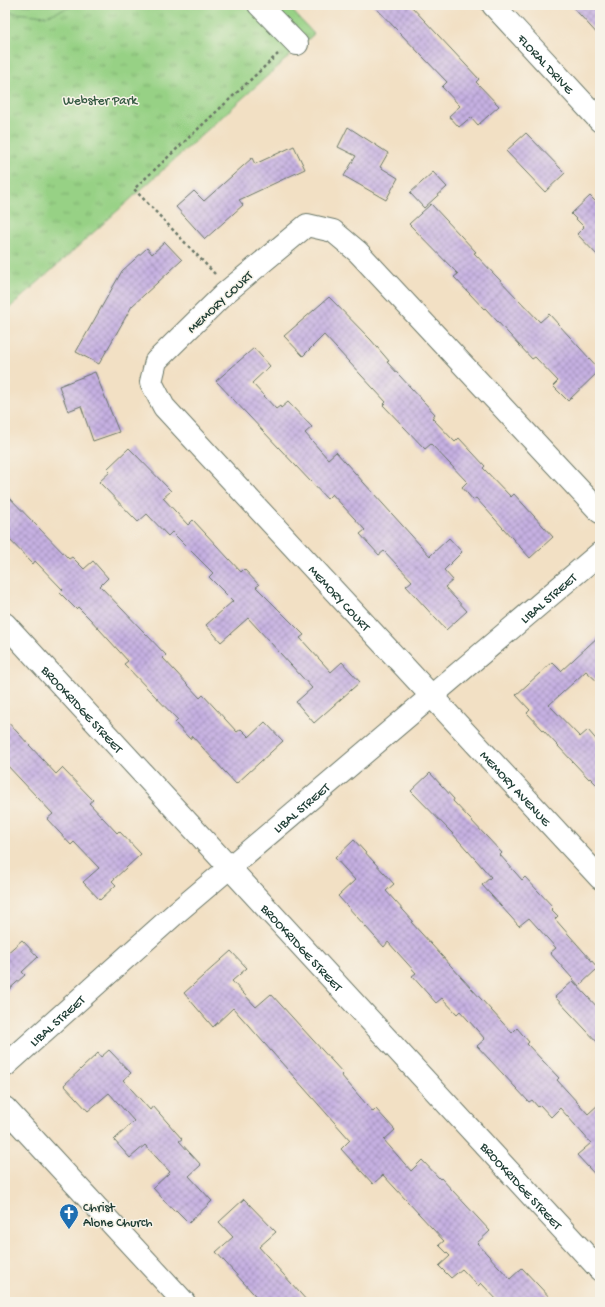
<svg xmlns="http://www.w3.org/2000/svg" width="605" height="1307" viewBox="0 0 605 1307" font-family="'Gochi Hand',sans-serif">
<defs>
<pattern id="park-tufts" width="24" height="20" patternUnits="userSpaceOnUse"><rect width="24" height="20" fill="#97d185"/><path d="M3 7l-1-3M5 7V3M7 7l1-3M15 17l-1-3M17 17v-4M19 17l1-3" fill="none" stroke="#7bab6e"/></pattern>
<pattern id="building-cross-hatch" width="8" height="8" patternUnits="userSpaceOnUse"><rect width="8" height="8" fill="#c6b0e2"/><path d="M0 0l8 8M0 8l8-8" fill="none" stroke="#a090b8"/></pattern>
</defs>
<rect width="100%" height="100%" fill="#f7f3e8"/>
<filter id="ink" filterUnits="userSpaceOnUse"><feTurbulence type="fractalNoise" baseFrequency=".025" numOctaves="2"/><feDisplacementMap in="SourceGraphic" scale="8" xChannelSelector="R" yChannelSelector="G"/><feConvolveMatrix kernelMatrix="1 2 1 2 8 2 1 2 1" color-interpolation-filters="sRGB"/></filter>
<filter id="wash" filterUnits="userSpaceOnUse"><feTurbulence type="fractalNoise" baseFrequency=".012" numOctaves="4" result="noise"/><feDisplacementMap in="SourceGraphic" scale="16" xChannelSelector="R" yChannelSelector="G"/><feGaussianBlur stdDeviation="0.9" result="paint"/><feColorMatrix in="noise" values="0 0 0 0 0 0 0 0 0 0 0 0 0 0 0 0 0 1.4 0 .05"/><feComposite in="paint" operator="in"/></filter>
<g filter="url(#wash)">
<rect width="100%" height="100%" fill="#f2e0c4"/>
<!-- park -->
<path fill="url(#park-tufts)" stroke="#5b875c" d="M 5,5 L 287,5 L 314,34 L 5,312 Z"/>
<!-- pitch -->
<path fill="#97d185" stroke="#5b875c" d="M 5,5 L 76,5 L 46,16 L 5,12 Z"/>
<g id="blocks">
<!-- building -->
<path fill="url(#building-cross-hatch)" d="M 373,5 L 410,5 L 479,79 L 476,82 L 499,106 L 478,125 L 471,117 L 459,127 L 449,116 L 460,106 L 442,87 L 447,82 Z
M 571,5 L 600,5 L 600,37 Z
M 348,127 L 388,153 L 380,167 L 398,178 L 386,200 L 344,176 L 356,156 L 338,147 Z
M 526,133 L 565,173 L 545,192 L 506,151 Z
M 294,146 L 305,169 L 239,200 L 243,205 L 205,239 L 176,207 L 194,191 L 204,201 L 252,158 L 255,164 Z
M 433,172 L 447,187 L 424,208 L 410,193 Z
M 590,196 L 600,206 L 600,258 L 577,234 L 584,227 L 571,214 Z
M 431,204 L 476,252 L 474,253 L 540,322 L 549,314 L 600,370 L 568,401 L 553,386 L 558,381 L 535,357 L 532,359 L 485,308 L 484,309 L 454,277 L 458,274 L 409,224 Z
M 165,242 L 182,260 L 132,306 L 99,364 L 76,352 L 122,271 L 147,248 L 152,254 Z
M 329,297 L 371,340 L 389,361 L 387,362 L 435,414 L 432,418 L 455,442 L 459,438 L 485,466 L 483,468 L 511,497 L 514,494 L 553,537 L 530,558 L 476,498 L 473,500 L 462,487 L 467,482 L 431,444 L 425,449 L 383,405 L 386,402 L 324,335 L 303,356 L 284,336 Z
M 254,348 L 270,366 L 252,383 L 276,409 L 280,406 L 281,408 L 288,402 L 312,427 L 305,433 L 328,459 L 336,452 L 430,556 L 449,538 L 462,552 L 444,570 L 453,580 L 445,587 L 467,611 L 446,630 L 406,586 L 412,581 L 384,551 L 379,555 L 360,534 L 365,530 L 332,494 L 327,499 L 216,381 Z
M 95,372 L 119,432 L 93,441 L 81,406 L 68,411 L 59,386 Z
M 129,448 L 171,491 L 163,498 L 188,525 L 193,520 L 241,572 L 244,569 L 259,585 L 256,587 L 304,635 L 300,638 L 331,672 L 342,662 L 360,682 L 314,723 L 296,702 L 312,688 L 248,618 L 221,642 L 206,625 L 233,601 L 209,577 L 213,573 L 172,532 L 168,536 L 147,514 L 138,522 L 99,482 L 110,472 L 107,469 Z
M 5,493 L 69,559 L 72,557 L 84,569 L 93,561 L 108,578 L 100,586 L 166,655 L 163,658 L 200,698 L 203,695 L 237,732 L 241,729 L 249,737 L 265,722 L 283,741 L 236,784 L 192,736 L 190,739 L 175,723 L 178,720 L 124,664 L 128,661 L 90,619 L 78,607 L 76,609 L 60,593 L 63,590 L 35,561 L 33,564 L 5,535 Z
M 600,635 L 600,684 L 586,671 L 549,705 L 580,737 L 588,730 L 600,744 L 600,788 L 590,778 L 589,779 L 527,713 L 530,710 L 516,695 L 552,662 L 561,671 Z
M 5,719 L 56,774 L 62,768 L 93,800 L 89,803 L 117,833 L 119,831 L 141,854 L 112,881 L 116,885 L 100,900 L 83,882 L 99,868 L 74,842 L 71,845 L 47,819 L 53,814 L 5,763 Z
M 430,773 L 454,799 L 453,801 L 502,853 L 500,855 L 522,880 L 525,877 L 553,907 L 551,909 L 558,916 L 555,919 L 598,968 L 579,986 L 550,953 L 556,948 L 529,918 L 519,926 L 482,885 L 491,877 L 452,833 L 411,791 Z
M 354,840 L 394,884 L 386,891 L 413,921 L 411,922 L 512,1033 L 517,1028 L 529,1042 L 527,1044 L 559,1078 L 557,1080 L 588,1114 L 600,1103 L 600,1180 L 577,1155 L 591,1143 L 560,1108 L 551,1117 L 540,1105 L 538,1107 L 532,1100 L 529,1102 L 477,1046 L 485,1039 L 460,1011 L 457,1014 L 442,998 L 436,1003 L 412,976 L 416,973 L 388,942 L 384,947 L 338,896 L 355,880 L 335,858 Z
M 22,940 L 38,957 L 22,972 L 25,975 L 5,993 L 5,955 Z
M 231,951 L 247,968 L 232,981 L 256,1007 L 271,994 L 343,1073 L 341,1075 L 373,1112 L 376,1109 L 395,1130 L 384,1140 L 411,1171 L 422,1160 L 440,1179 L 441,1178 L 490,1231 L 477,1243 L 510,1279 L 522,1268 L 554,1302 L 499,1302 L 481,1283 L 478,1286 L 462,1269 L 451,1278 L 439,1266 L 450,1256 L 439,1245 L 444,1241 L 383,1175 L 373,1184 L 341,1149 L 350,1140 L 233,1008 L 213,1027 L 184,993 Z
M 573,981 L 600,1010 L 600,1045 L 555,997 Z
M 109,1050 L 131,1073 L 123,1080 L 150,1110 L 153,1106 L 182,1139 L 179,1141 L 201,1165 L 189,1176 L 212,1201 L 189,1223 L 176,1210 L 174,1211 L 153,1188 L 170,1172 L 145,1145 L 130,1158 L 114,1140 L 134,1121 L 109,1093 L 88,1111 L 64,1085 L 98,1053 L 101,1057 Z
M 244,1199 L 276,1232 L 259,1247 L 308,1302 L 261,1302 L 216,1252 L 233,1237 L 219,1222 Z"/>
</g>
</g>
<g filter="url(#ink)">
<use href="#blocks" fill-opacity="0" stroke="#697666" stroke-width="1"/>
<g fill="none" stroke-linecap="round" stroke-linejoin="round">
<defs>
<g id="minor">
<path d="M 259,5 L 297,44"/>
<path id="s1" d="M 493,5 L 600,121"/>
<path id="s2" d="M 600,512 L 358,252 L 333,231 L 307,225 L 224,294 L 156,361 L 151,382 L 164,407 L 600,878"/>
<path id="s3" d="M 5,624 L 600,1270"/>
<path id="s4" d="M 5,1066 L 177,912 L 600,553"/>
<path d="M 5,1108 L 184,1302"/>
</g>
</defs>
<!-- minor casing -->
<use href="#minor" stroke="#697666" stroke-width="24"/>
<!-- path -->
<path stroke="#697666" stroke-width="2.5" stroke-dasharray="3 3" stroke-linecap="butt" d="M 215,274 L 134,189 L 278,54"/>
<!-- minor -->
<use href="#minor" stroke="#fff" stroke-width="22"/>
</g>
</g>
<!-- icons -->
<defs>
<symbol id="church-pin" viewBox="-11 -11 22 30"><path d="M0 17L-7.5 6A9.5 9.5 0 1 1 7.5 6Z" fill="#1f6fb2" stroke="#f7f3e8"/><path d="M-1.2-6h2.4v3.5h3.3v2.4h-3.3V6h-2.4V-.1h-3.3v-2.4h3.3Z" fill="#fff"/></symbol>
</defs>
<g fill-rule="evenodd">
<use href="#church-pin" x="58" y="1202" width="22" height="30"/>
</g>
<g text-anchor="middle" stroke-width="3" stroke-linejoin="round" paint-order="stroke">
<!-- street labels -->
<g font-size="13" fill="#1f3d34" stroke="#f7f3e8">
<text dy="5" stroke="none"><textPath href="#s1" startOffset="79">FLORAL DRIVE</textPath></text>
<text transform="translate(219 301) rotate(-43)" y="5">MEMORY COURT</text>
<text dy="5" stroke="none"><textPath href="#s2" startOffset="927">MEMORY COURT</textPath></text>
<text dy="5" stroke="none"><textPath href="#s4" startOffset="717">LIBAL STREET</textPath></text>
<text dy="5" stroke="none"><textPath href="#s3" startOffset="115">BROOKRIDGE STREET</textPath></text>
<text dy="5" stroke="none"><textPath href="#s2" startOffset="1186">MEMORY AVENUE</textPath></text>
<text dy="5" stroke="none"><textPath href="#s4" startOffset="393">LIBAL STREET</textPath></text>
<text dy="5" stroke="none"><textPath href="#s3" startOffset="439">BROOKRIDGE STREET</textPath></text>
<text dy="5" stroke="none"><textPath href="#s4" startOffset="69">LIBAL STREET</textPath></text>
<text dy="5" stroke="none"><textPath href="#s3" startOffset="763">BROOKRIDGE STREET</textPath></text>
</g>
<!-- park labels -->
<g font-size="13" fill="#375b44" stroke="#f7f3e8">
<text x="100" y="104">Webster Park</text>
</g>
<!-- poi labels -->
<g font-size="13" fill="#1f3d34" stroke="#f7f3e8" text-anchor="start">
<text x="83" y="1211">Christ<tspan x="83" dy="15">Alone Church</tspan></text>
</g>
</g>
<!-- margin -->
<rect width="605" height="1307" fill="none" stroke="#f7f3e8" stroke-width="20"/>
</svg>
